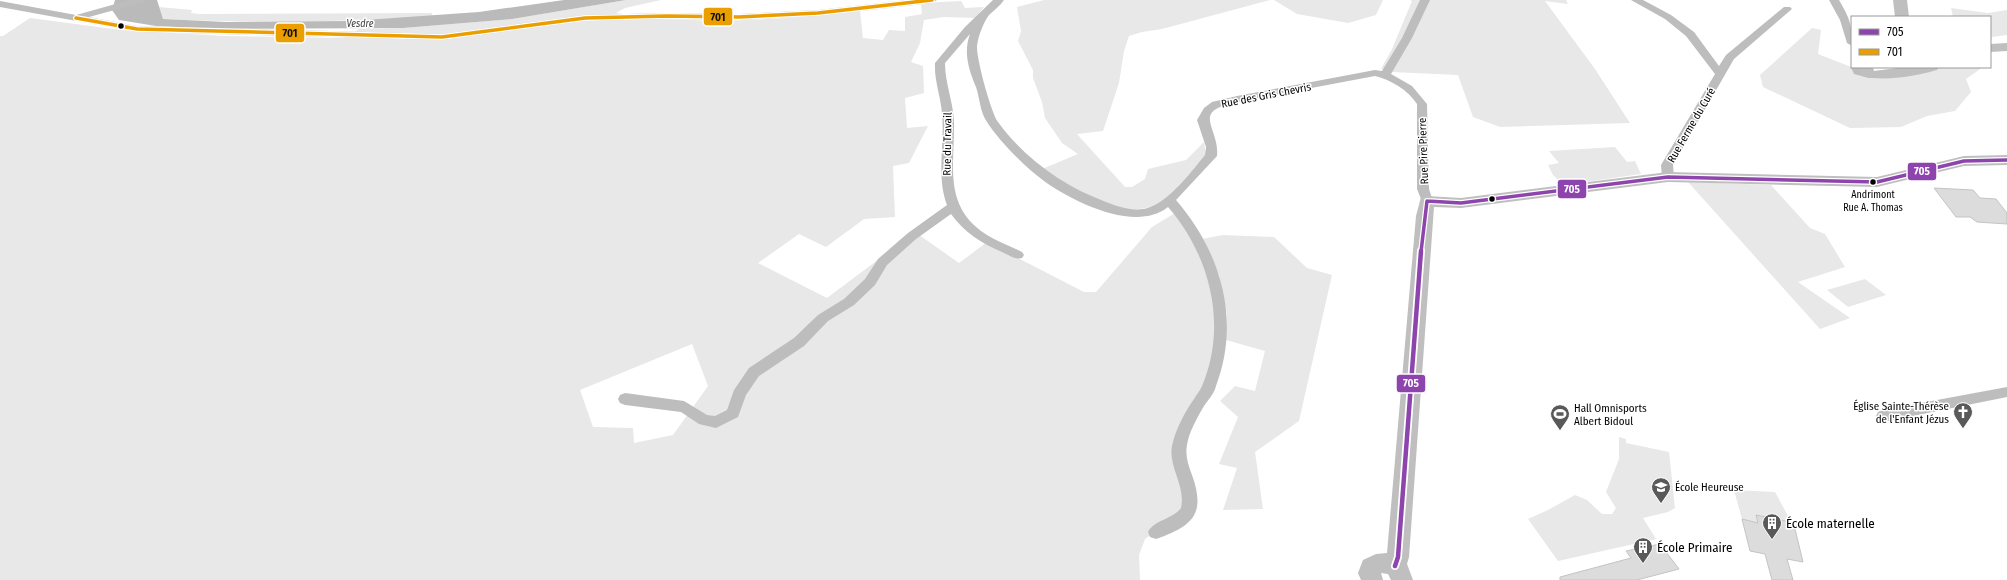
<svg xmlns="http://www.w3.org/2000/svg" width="2007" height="580" viewBox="0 0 2007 580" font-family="'Fira Sans Condensed',sans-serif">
<rect width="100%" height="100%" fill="#fff"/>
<!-- green -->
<path fill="#e8e8e8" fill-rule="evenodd" d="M 626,0 L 661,0 L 625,8 L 616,13 C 696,26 780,20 860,11 L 863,38 L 883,40 L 889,30 L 905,31 L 905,17 L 922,14 L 921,3 L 961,1 L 965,8 L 984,7 L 975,18 L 944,17 L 924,20 L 920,43 L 911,62 L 923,66 L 924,93 L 905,98 L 907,128 L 928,126 L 909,163 L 893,166 L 895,217 L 864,219 L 826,247 L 799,234 L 758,263 L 827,298 L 915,232 L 959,263 L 987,242 L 1084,292 L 1096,292 L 1152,227 L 1175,213 L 1189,231 L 1214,287 L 1214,367 L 1181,428 L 1185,505 L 1171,520 L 1145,539 L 1139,555 L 1140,580 L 0,580 L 0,36 L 3,36 L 30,18 L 121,30 L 225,36 L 344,38 L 359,29 L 403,28 L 512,19 ZM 692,344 L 708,386 L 673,435 L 634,443 L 633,428 L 593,427 L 580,390 Z
M 1044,0 L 1270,0 L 1162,29 L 1142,32 L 1129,36 L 1124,51 L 1119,83 L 1103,131 L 1077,134 L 1125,187 L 1132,187 L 1145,179 L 1148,169 L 1186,160 L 1204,142 L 1206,156 C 1193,170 1179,188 1163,200 C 1127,227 1074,188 1042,169 L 1078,154 L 1062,143 L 1045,118 L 1042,102 L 1033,78 L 1033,70 L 1018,41 L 1021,31 L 1017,7 Z
M 1274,0 L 1383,0 L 1376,15 L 1348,23 L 1297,14 Z
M 1410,0 L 1566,0 L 1568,4 L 1545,1 L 1595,69 L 1630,123 L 1500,127 L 1473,117 L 1458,75 L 1392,72 L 1381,69 L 1392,49 L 1412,1 Z
M 159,7 L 192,10 L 191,13 L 199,14 L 432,13 L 432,16 C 343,23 253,23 163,19 Z
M 1951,8 L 1988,13 L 2007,10 L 2007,35 L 1992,37 L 1990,46 L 1990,17 L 1953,17 Z
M 1812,28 L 1821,30 L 1818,54 L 1864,72 L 1916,67 L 1983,67 L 1966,79 L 1971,92 L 1955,111 L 1927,116 L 1901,127 L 1850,128 L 1763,87 L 1760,75 Z
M 1615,147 L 1627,162 L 1635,161 L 1641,174 L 1564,185 L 1553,175 L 1548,165 L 1559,163 L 1549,151 Z
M 1688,182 L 1771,185 L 1810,228 L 1825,234 L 1845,267 L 1798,282 L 1850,318 L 1820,329 Z
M 1223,235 L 1274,237 L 1307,268 L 1332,275 L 1299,421 L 1255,452 L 1263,509 L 1223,510 L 1237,468 L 1219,464 L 1238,417 L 1220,401 L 1235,386 L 1255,391 L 1265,351 L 1226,340 L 1227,314 L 1219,275 L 1202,239 Z
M 1865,279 L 1886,295 L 1848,307 L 1827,290 Z
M 1619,437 L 1626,439 L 1626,443 L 1669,452 L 1675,508 L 1668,512 L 1643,518 L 1656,539 L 1558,561 L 1528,519 L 1548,510 L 1575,495 L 1587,500 L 1602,514 L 1612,514 L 1616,508 L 1606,492 L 1619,459 Z
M 1734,490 L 1775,492 L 1795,529 L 1787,527 L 1786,521 L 1757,515 L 1758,523 L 1742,519 Z"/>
<!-- water -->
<path fill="#bababa" d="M 115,0 L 157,0 L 163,19 L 226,22 L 350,21 L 479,12 L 564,0 L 626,0 L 512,19 L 403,28 L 218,29 L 156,26 L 119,20 L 112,10 Z"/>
<!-- building -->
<path fill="#dcdcdc" stroke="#c4c4c4" d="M 1934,188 L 1973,190 L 1980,198 L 1996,199 L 2007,213 L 2007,224 L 1977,222 L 1970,217 L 1956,217 Z
M 1756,515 L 1786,521 L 1787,527 L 1795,529 L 1803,562 L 1787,559 L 1793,580 L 1772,580 L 1765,554 L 1750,551 L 1742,519 L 1758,523 Z
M 1660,544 L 1679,569 L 1637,580 L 1560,580 L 1560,577 L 1631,558 L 1626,551 Z"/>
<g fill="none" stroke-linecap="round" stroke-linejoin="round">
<!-- street -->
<path fill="#bdbdbd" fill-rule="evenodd" d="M 130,0 L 146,0 L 144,2 L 89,17 L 137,26 L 442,34 L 585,15 L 667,13 L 739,14 L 818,10 L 907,0 L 937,0 L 932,3 L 818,16 L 739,20 L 667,19 L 585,21 L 442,40 L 137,32 L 0,7 L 0,1 L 76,15 Z
M 993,0 L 1004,0 C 1000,6 994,10 989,15 C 983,23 978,37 977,46 C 976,57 991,113 998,122 C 1025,159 1063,186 1106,202 C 1119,207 1136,213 1150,207 C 1170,200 1192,171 1205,155 L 1206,147 L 1197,120 L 1204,108 L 1212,102 L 1237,96 L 1375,70 L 1382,71 L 1402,38 L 1420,0 L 1430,0 L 1412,38 L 1391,74 L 1412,86 L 1427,104 L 1429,189 L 1433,201 L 1431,204 L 1423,204 L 1417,189 L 1417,104 C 1408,90 1391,80 1375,76 L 1237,102 C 1189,112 1220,127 1217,156 L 1176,200 C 1221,252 1241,320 1216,386 C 1214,394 1208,400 1204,406 C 1197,418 1189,432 1187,445 C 1185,455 1188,465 1192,475 C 1206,514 1193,526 1156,539 L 1150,537 L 1148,532 C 1154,520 1173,519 1181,508 C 1186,486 1168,467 1172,446 C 1175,430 1185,412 1194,399 C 1196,395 1200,391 1202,386 C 1228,325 1210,255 1168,207 C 1136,233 1073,202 1044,181 C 1025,167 1000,142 987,122 C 980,112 980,99 976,87 C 969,70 963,53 970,34 L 945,63 C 945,83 953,101 954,121 C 955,165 942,207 987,235 C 998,242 1011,246 1022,252 L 1024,255 L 1022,258 C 1015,260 1009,255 1002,252 C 981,243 965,233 951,214 L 916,239 L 887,265 L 875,285 L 854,305 L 828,321 L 804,346 L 759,376 L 746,395 L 738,417 L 716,428 L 699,424 L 681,412 L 625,405 L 620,403 L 618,399 L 620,395 L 625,393 L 684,401 L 707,415 L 715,416 L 727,410 L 734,390 L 749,368 L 794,338 L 818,315 L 844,299 L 865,279 L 878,259 L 908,233 L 947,205 C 936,176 945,145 942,114 C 941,97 934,81 935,63 L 965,27 Z
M 1631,0 L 1643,0 L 1671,15 L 1694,32 L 1719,66 L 1726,55 L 1784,7 L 1790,7 L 1792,9 L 1734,59 L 1673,165 L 1674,177 L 1668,181 L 1662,177 L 1661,165 L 1715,74 L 1686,36 L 1665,19 Z
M 1829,0 L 1839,0 C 1850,19 1852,24 1852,46 L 1847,43 L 1840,20 Z
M 1852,65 L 1852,67 L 1861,67 L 1862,70 L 1873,73 L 1874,75 L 1869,78 L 1854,74 L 1851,67 Z
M 2007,387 L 2007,397 L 1883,422 L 1878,420 L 1876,416 L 1878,412 L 1883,410 Z"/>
<!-- secondary -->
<path fill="#bfbfbf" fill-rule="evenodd" d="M 1893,0 L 1907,0 L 1909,17 L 1895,17 Z
M 2007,43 L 2007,51 L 1990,52 L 1990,44 Z
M 1859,67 L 1873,67 L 1874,71 L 1905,67 L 1939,67 L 1937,70 C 1918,76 1881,82 1862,76 Z
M 2007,155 L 2007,165 L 1964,166 L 1877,187 L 1668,182 L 1461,208 L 1434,207 L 1409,557 L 1407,564 L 1413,580 L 1391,580 L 1388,574 L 1381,573 L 1383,580 L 1361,580 L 1358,573 L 1363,560 L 1376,554 L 1387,553 L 1416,216 L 1421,197 L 1427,196 L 1461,198 L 1668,172 L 1877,177 L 1964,156 Z"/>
<defs>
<path id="bus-1-far1" d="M 1427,201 L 1461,203 L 1668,177 L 1877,182 L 1964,161 L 2007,160
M 1421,252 L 1427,201"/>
<path id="bus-1" d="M 1395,566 L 1398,557 L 1421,251"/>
<path id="bus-2" d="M 76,18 L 137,29 L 442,37 L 585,18 L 667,16 L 739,17 L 818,13 L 932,0"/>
</defs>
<!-- bus-1-far1 casing -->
<use href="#bus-1-far1" stroke="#fff" stroke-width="6"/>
<!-- bus-1 casing -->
<use href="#bus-1" stroke="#fff" stroke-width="8"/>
<!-- bus-2 casing -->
<use href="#bus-2" stroke="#fff" stroke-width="6"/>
<!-- bus-1-far1 -->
<use href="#bus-1-far1" stroke="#8e44ad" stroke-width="3.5"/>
<!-- bus-1 -->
<use href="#bus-1" stroke="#8e44ad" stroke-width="4.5"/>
<!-- bus-2 -->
<use href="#bus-2" stroke="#eb9e00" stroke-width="3.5"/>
</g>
<!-- icons -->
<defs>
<symbol id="church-pin" viewBox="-11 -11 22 30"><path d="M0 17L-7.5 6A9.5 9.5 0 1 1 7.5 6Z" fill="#595959" stroke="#fff"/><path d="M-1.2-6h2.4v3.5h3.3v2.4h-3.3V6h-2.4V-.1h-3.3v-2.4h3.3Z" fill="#fff"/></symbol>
<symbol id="stadium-pin" viewBox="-11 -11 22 30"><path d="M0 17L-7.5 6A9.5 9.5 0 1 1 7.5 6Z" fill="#595959" stroke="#fff"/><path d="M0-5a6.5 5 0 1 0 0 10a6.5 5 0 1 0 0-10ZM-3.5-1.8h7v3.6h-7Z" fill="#fff"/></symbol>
<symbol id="school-pin" viewBox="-11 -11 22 30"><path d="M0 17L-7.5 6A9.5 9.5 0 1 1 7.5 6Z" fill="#595959" stroke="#fff"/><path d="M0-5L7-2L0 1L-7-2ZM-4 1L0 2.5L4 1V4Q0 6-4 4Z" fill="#fff"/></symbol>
<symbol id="building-pin" viewBox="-11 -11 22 30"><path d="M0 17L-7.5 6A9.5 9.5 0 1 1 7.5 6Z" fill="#595959" stroke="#fff"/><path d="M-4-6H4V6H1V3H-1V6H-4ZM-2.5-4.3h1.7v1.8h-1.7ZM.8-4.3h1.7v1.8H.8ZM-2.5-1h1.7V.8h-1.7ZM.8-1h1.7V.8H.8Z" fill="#fff"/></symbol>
</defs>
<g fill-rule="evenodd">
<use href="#church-pin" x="1952" y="401" width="22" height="30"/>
<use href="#stadium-pin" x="1549" y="403" width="22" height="30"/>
<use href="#school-pin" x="1650" y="476" width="22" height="30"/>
<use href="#building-pin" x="1761" y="512" width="22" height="30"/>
<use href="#building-pin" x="1632" y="536" width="22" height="30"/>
</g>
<!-- markers -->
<g fill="#000" stroke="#fff" stroke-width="1.5">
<circle cx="121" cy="26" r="3.5"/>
<circle cx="1873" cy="182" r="3.5"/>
<circle cx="1492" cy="199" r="3.5"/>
</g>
<g text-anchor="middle" stroke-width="3" stroke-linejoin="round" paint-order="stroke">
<!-- far-water labels -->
<g font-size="10" font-style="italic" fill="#3e3e3e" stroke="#fff">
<text x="360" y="27">Vesdre</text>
</g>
<!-- bus labels -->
<g font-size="10" fill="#000" stroke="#fff">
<text x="1873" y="198">Andrimont<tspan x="1873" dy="13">Rue A. Thomas</tspan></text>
</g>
<!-- street labels -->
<g font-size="11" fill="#000" stroke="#fff">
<text transform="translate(1266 95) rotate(-11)" y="4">Rue des Gris Chevris</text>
<text transform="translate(1691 125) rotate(-60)" y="4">Rue Ferme du Curé</text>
<text transform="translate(947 144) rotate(-89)" y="4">Rue du Travail</text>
<text transform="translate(1423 151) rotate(-92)" y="4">Rue Pire Pierre</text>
</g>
<!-- poi labels -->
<g font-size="11" fill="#000" stroke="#fff" text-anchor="start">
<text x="1949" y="410" text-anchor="end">Église Sainte-Thérèse<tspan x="1949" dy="13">de l'Enfant Jézus</tspan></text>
<text x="1574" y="412">Hall Omnisports<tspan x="1574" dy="13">Albert Bidoul</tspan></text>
<text x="1675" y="491">École Heureuse</text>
</g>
<!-- near-poi labels -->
<g font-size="13" fill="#000" stroke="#fff" text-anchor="start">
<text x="1786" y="528">École maternelle</text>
<text x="1657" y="552">École Primaire</text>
</g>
</g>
<g stroke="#fff" stroke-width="1.5">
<rect x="703" y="7" width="30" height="19" rx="4" fill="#eb9e00"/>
<rect x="275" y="23" width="30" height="20" rx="4" fill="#eb9e00"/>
<rect x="1907" y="162" width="30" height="19" rx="4" fill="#8e44ad"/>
<rect x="1557" y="179" width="30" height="20" rx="4" fill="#8e44ad"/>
<rect x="1396" y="374" width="30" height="19" rx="4" fill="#8e44ad"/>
</g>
<g font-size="11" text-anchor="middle" font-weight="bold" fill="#fff">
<text x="1922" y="175">705</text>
<text x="1572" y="193">705</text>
<text x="1411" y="387">705</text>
</g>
<g font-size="11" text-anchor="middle" font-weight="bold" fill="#111">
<text x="718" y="21">701</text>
<text x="290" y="37">701</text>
</g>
<!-- legend -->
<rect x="1851" y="16" width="140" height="52" fill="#ffffff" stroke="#999999"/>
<rect x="1859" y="29" width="20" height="6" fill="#8e44ad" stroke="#999999"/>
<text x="1887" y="36" font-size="12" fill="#000000">705</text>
<rect x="1859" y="49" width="20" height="6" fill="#eb9e00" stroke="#999999"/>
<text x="1887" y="56" font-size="12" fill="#000000">701</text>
</svg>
